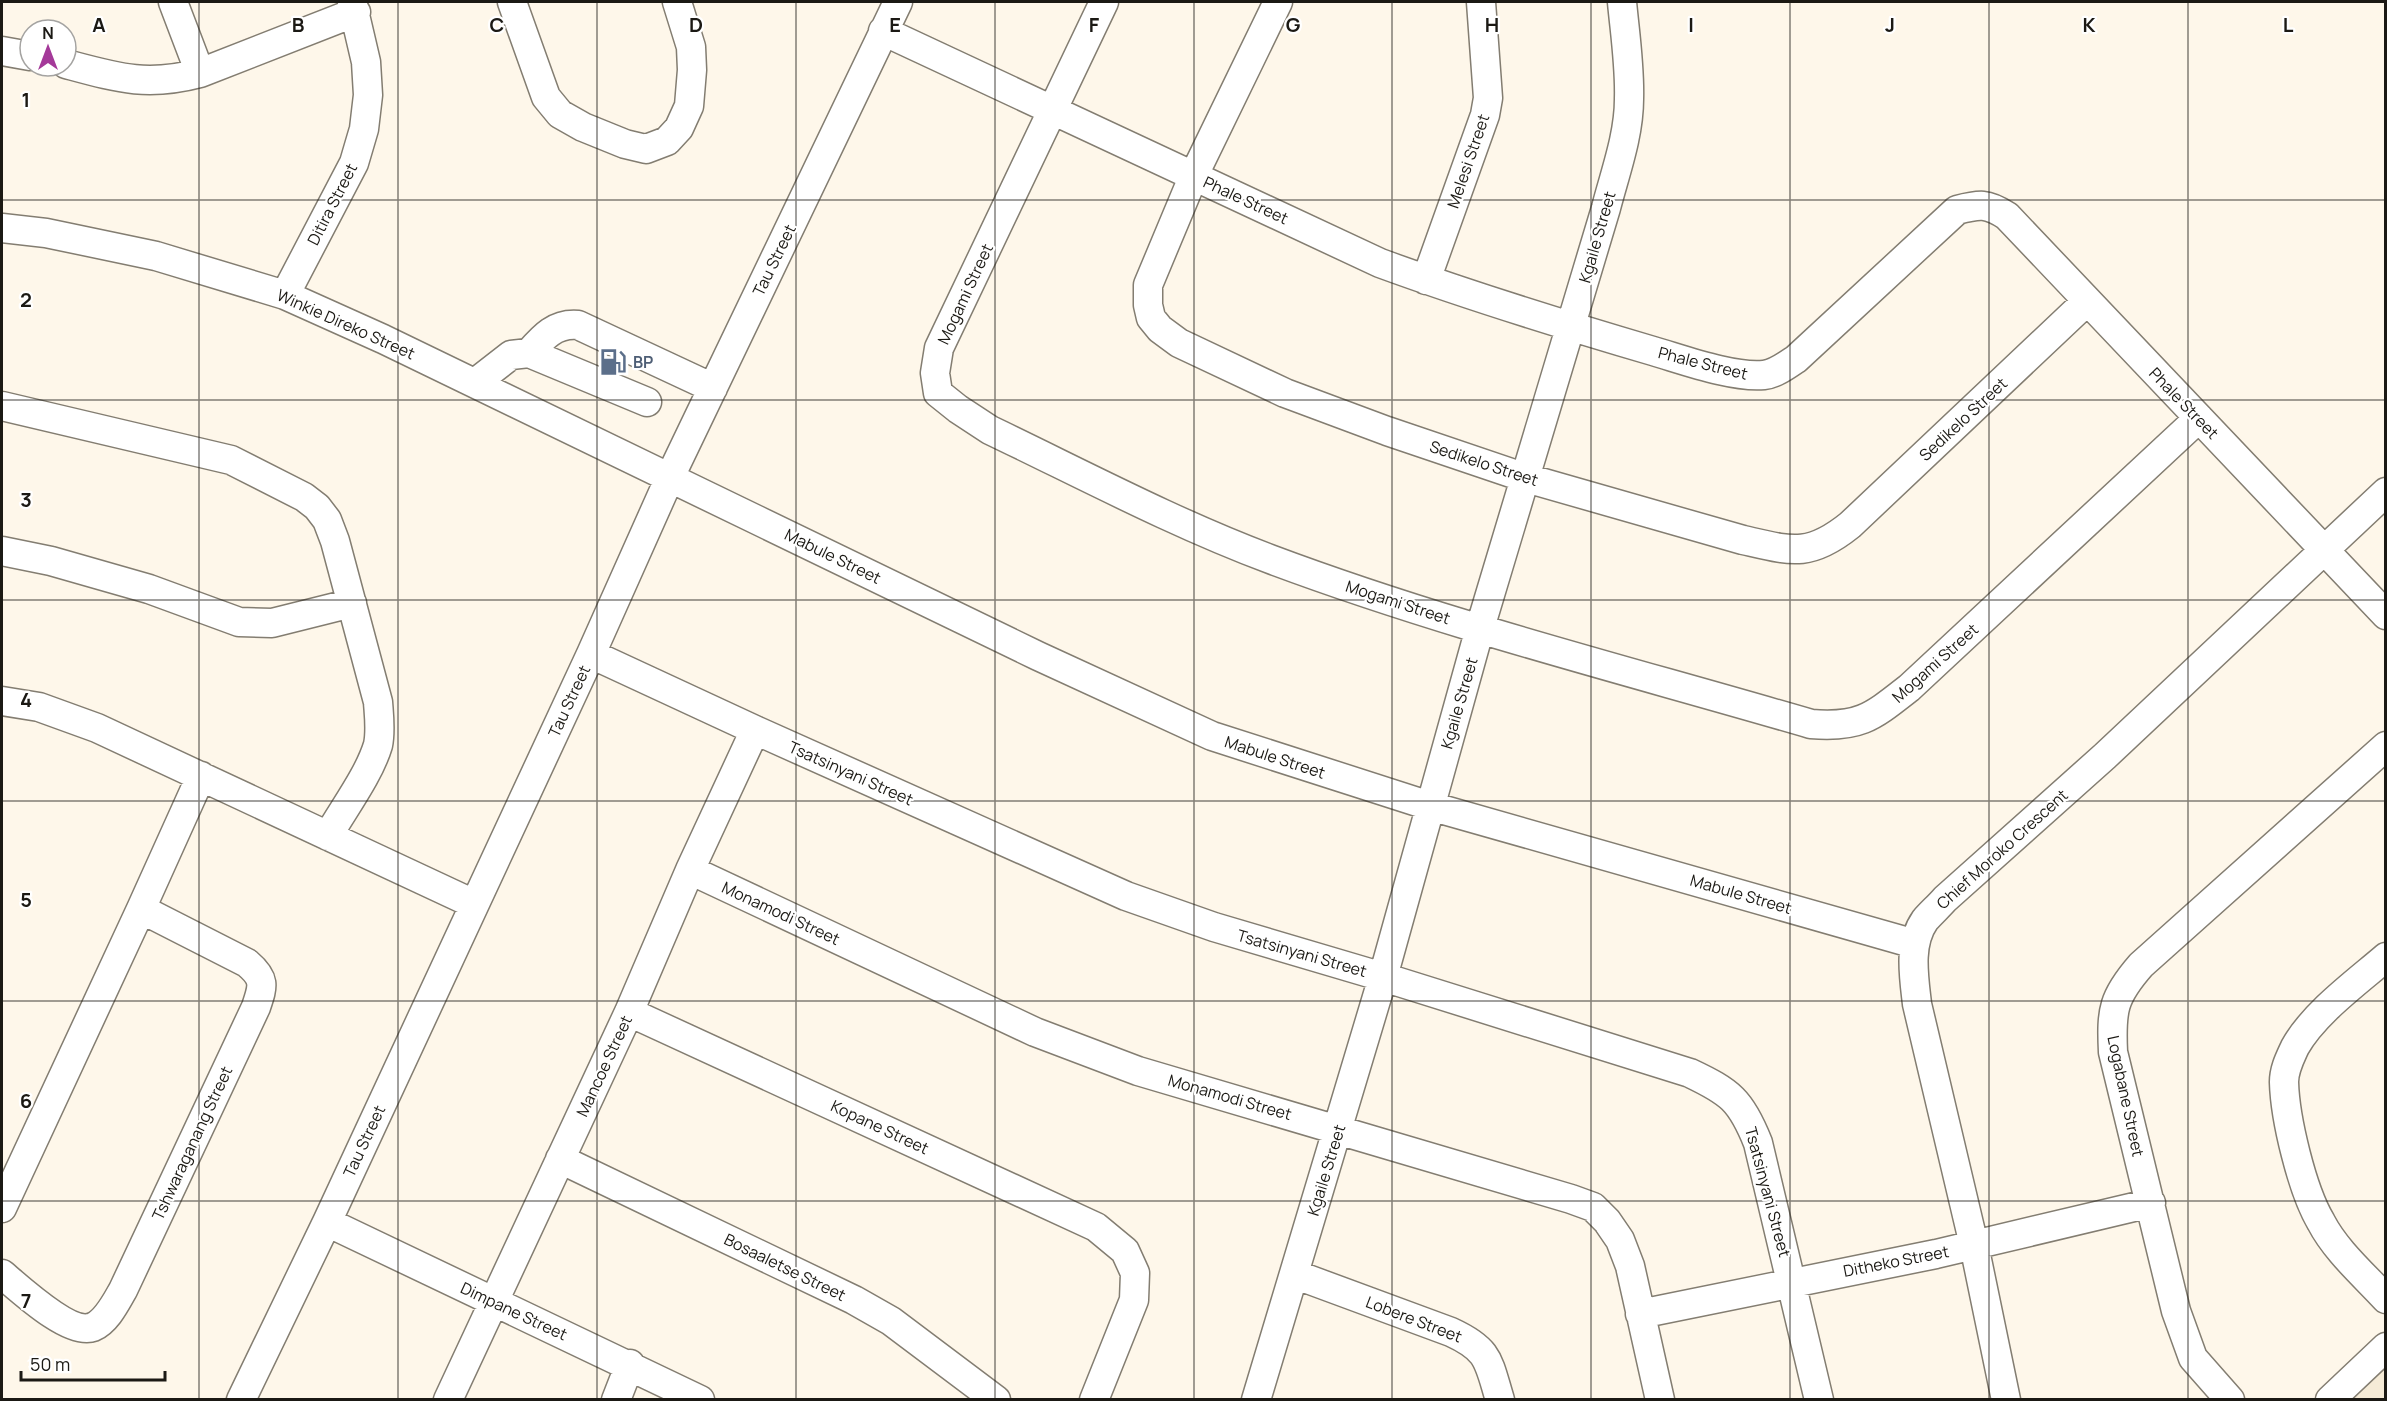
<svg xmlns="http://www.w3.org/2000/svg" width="2387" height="1401" viewBox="0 0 2387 1401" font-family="Manrope,sans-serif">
<rect width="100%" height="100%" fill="#fef7ea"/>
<!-- built -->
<path fill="#f5ebd7" d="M 2385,1366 L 2385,1399 L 2350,1399 Z"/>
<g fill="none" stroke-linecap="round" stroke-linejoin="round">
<defs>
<path id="minor" d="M 173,2 L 200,73
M 512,2 L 546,97 L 560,114 L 583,127 L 625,144 L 646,149 L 667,141 L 679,128 L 689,106 L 692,70 L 691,47 L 677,2
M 1104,2 L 939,348 L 935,373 L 938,393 L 958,409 L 990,430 C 1082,474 1174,523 1270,559 C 1446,625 1630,671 1811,724 C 1860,728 1872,717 1909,688 L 2199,418
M 1278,2 L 1194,175 L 1148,285 L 1148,305 L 1151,318 L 1160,329 L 1179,343 L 1285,393 L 1387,431 L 1526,478 L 1743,540 C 1791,551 1809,558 1850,525 L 2087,301
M 883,31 L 1380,263 C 1470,296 1561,324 1653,351 C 1684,360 1733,378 1764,375 C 1775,374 1787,365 1796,359 L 1957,210 C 1980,204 1987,203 2007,216 L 2386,615
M 2,51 L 30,56
M 66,64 C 118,78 147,87 200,73 L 356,12
M 2,228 L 46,233 L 156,256 L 285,295 L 383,339 L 1038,656 L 1212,736 L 1430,806 L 1915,944
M 1426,280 L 1485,115 L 1488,98 L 1481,2
M 285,295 L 354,163 L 364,129 L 368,95 L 366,62 L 352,2
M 529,353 C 543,337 555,323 578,325 L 713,388
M 475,383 L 511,355 L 529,353 L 647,402
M 2,406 L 231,460 L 304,497 L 317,507 L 327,520 L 335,541 L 378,702 C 379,716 381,731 378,745 C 369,775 344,808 328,836
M 2,551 L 51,561 L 149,589 L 239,622 L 272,623 L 352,603
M 591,654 L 755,730 L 1126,896 L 1214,927 L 1383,977 L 1690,1073 C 1730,1092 1741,1100 1758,1143 L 1819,1400
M 2,701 L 39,707 L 97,728 L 474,904
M 690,870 L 1035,1032 L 1138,1071 L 1571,1199 L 1593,1207 L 1607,1221 L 1620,1240 L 1630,1266 L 1660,1400
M 2386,957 C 2357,982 2314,1013 2295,1047 C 2290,1058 2284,1069 2284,1082 C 2285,1119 2302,1190 2321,1222 C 2336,1251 2364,1275 2386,1299
M 629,1012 L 1096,1227 L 1125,1251 L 1135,1273 L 1134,1300 L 1094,1400
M 560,1159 L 854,1300 L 891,1321 L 996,1400
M 2,1208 L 141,909 L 201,776
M 327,1222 L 700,1400
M 2,1274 C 20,1289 70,1336 93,1327 C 107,1321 116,1302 123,1290 L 256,1007 C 263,986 266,979 247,963 L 141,909
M 1294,1274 L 1451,1332 C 1490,1350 1488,1361 1500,1400
M 1640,1314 L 1936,1254 L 2151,1203
M 241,1400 L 327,1222 L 591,654 L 670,477 L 898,2
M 448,1400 L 629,1012 L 690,870 L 755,730
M 616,1400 L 630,1364
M 1256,1400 L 1383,977 L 1480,628 L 1606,208 C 1615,173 1629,136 1629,99 C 1630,66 1625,34 1622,2
M 2006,1400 L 1974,1245 L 1917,1004 C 1914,977 1908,944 1925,920 C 1931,913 1939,906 1945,899 L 2105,756 L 2386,492
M 2230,1400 L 2193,1358 L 2176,1311 L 2113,1052 C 2111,1010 2113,997 2141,965 L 2386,746
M 2330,1400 L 2386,1347"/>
</defs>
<!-- minor casing -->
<use href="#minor" stroke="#837d71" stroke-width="31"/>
<!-- minor -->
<use href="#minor" stroke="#fff" stroke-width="28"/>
</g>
<!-- grid -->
<path fill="none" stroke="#1b1914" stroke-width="1.5" stroke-opacity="0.55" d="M 199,2 L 199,1400M 398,2 L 398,1400M 597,2 L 597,1400M 796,2 L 796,1400M 995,2 L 995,1400M 1194,2 L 1194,1400M 1392,2 L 1392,1400M 1591,2 L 1591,1400M 1790,2 L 1790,1400M 1989,2 L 1989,1400M 2188,2 L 2188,1400M 2,200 L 2386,200M 2,400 L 2386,400M 2,600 L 2386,600M 2,801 L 2386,801M 2,1001 L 2386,1001M 2,1201 L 2386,1201"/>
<!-- icons -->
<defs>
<symbol id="fuel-bare" viewBox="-9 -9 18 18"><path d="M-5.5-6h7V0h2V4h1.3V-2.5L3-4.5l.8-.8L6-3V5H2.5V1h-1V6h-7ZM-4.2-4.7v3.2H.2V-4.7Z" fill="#5c6f8a" stroke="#fff" stroke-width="2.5" paint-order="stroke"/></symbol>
</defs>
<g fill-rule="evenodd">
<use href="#fuel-bare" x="594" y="343" width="38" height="38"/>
</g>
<g text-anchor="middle" stroke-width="4.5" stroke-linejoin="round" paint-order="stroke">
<!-- street labels -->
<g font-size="16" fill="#1b1914" stroke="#fff">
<text transform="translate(1468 161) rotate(-71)" y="6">Melesi Street</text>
<text transform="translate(1246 200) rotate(25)" y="6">Phale Street</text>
<text transform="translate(332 204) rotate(-63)" y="6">Ditira Street</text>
<text transform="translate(1597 237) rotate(-74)" y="6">Kgaile Street</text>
<text transform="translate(774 260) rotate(-64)" y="6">Tau Street</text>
<text transform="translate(965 294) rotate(-65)" y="6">Mogami Street</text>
<text transform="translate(346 324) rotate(24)" y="6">Winkie Direko Street</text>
<text transform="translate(1703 363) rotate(14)" y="6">Phale Street</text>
<text transform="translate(2184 403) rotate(46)" y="6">Phale Street</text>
<text transform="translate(1963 419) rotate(-43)" y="6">Sedikelo Street</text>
<text transform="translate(1484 463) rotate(18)" y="6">Sedikelo Street</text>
<text transform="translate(833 556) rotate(26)" y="6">Mabule Street</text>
<text transform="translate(1398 602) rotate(18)" y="6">Mogami Street</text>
<text transform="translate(1935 663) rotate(-42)" y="6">Mogami Street</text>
<text transform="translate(569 701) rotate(-65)" y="6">Tau Street</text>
<text transform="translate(1459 703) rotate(-74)" y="6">Kgaile Street</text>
<text transform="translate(1275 757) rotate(18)" y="6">Mabule Street</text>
<text transform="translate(851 773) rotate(24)" y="6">Tsatsinyani Street</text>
<text transform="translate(2002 849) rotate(-42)" y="6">Chief Moroko Crescent</text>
<text transform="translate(1741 894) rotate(16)" y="6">Mabule Street</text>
<text transform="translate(781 913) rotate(25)" y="6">Monamodi Street</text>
<text transform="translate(1302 953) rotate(16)" y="6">Tsatsinyani Street</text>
<text transform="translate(604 1066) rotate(-65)" y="6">Mancoe Street</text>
<text transform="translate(2126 1096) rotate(78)" y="6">Logabane Street</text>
<text transform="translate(1230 1097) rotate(16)" y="6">Monamodi Street</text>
<text transform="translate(880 1127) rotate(25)" y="6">Kopane Street</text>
<text transform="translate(364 1141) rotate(-65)" y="6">Tau Street</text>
<text transform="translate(192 1143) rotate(-65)" y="6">Tshwaraganang Street</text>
<text transform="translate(1326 1170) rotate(-73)" y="6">Kgaile Street</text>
<text transform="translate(1768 1192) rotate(75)" y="6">Tsatsinyani Street</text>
<text transform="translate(1896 1261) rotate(-11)" y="6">Ditheko Street</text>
<text transform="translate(785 1267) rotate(26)" y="6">Bosaaletse Street</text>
<text transform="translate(514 1311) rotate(25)" y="6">Dimpane Street</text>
<text transform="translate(1414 1319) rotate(21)" y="6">Lobere Street</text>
</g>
<!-- service labels -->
<g font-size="16" font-weight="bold" fill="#4e5e75" stroke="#fff" text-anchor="start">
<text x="633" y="368">BP</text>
</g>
</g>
<g font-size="20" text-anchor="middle" font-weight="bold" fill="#1b1914" stroke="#fff" stroke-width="4.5" stroke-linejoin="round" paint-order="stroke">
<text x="99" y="32">A</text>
<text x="298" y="32">B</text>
<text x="497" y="32">C</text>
<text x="696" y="32">D</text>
<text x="895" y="32">E</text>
<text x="1094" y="32">F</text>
<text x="1293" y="32">G</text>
<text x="1492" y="32">H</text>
<text x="1691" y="32">I</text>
<text x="1890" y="32">J</text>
<text x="2089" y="32">K</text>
<text x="2288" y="32">L</text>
<text x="26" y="107">1</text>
<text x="26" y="307">2</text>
<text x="26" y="507">3</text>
<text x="26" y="707">4</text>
<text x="26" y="907">5</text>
<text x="26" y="1108">6</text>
<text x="26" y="1308">7</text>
</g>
<!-- border -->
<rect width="2387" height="1401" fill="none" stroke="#1b1914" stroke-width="6"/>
<!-- north arrow -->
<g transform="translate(48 48)"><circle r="28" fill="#ffffff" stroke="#a4a3a1" stroke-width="1.5"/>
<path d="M0-4.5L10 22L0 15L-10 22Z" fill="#a43999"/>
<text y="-9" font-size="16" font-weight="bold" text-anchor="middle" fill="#1b1914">N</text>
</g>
<!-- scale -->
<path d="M21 1371v9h144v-9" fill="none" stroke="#1b1914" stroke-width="3"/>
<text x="30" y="1371" font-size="18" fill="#1b1914" stroke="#ffffff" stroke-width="4.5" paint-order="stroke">50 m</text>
</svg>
